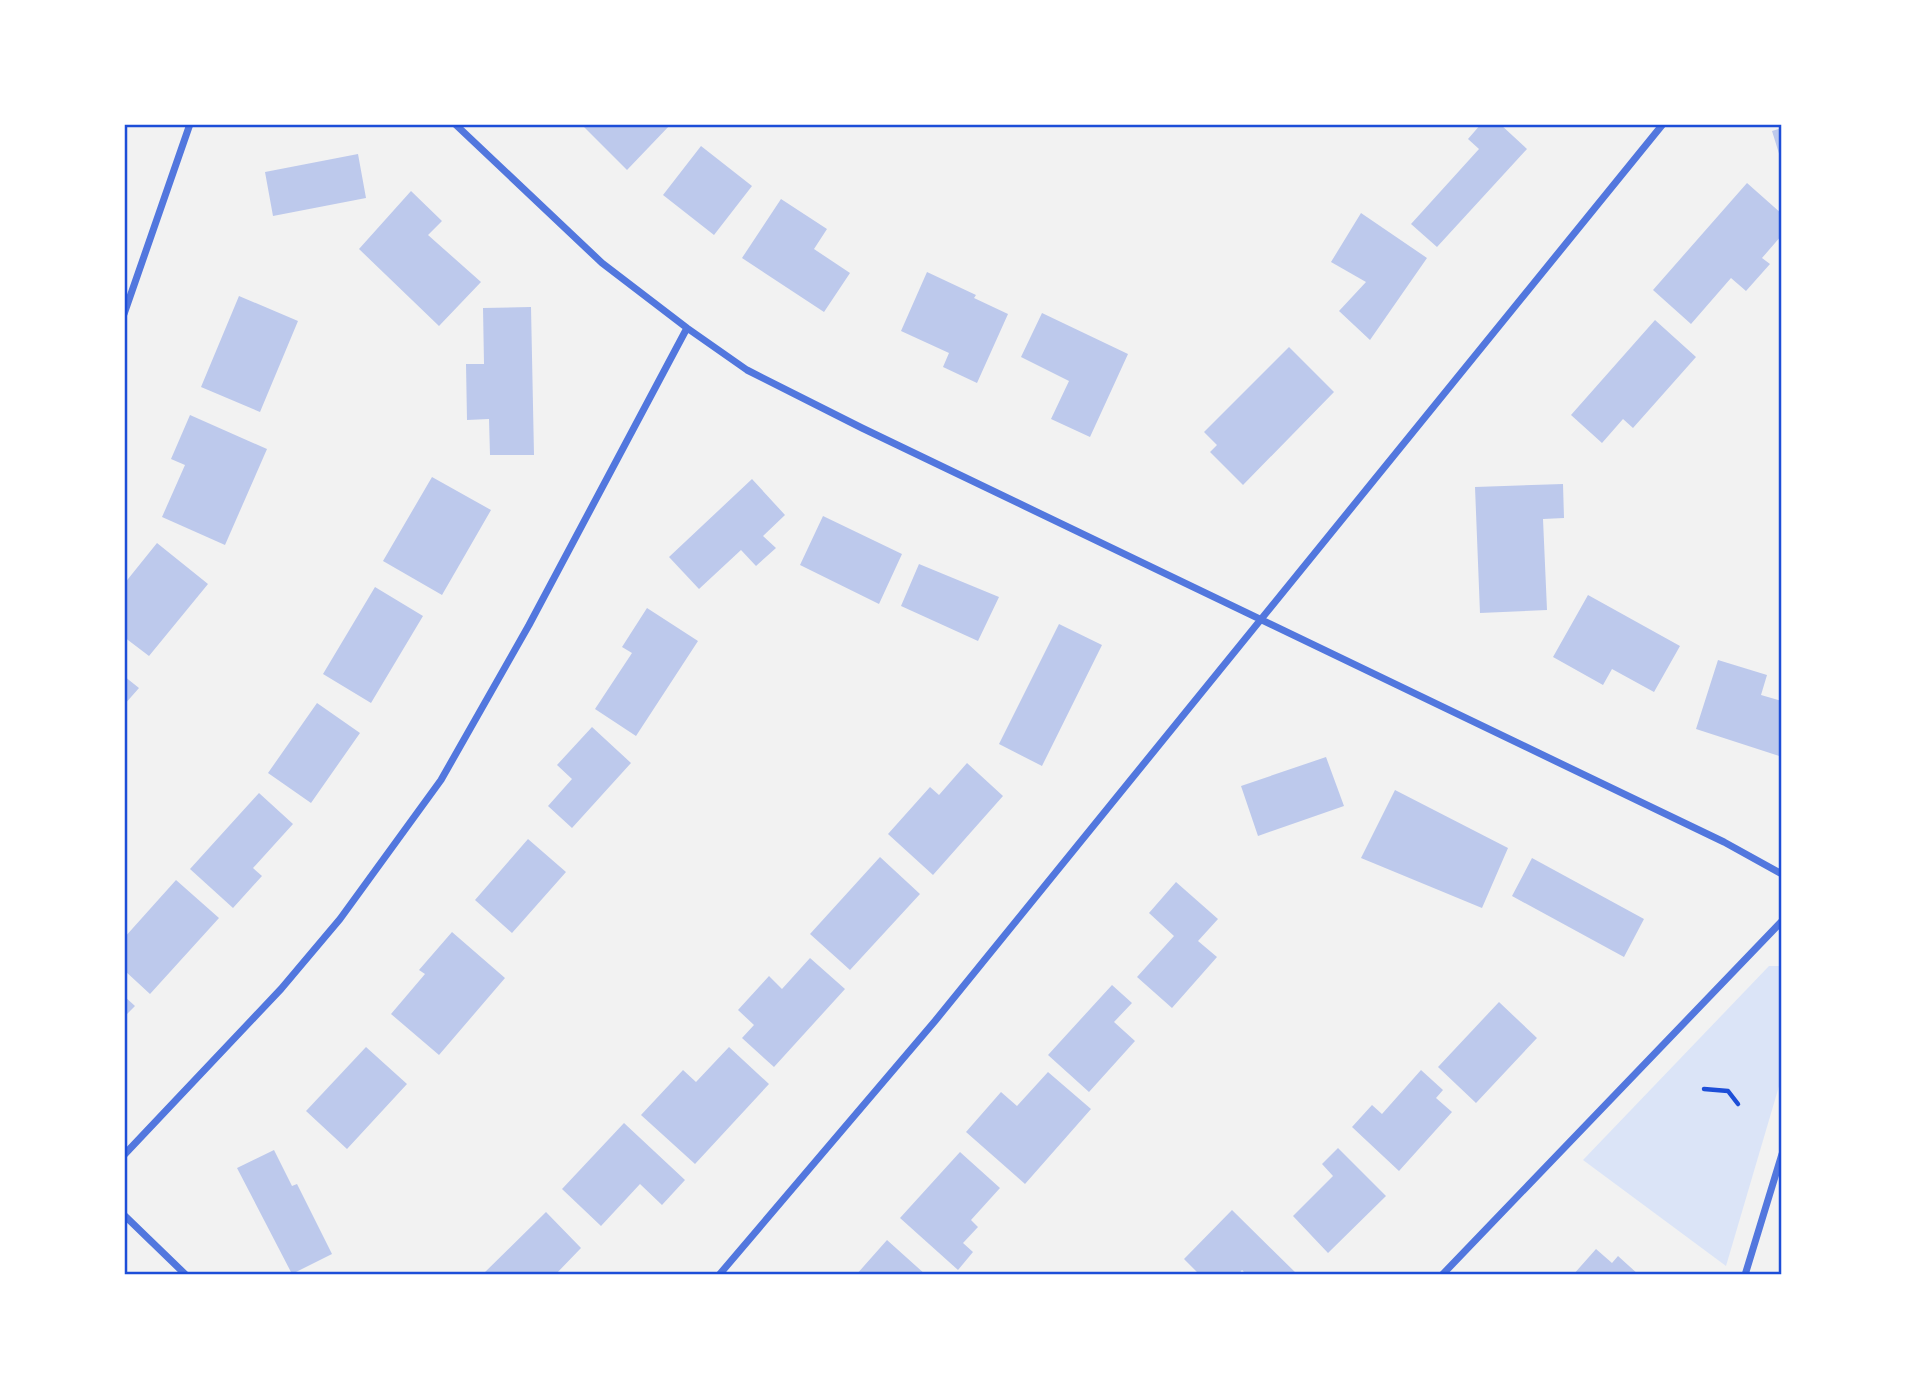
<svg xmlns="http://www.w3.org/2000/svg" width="1906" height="1399" viewBox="0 0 1906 1399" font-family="'Work Sans',sans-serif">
<rect width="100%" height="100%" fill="#f2f2f2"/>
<!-- green -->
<path fill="#dbe4f7" d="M 1769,966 L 1782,966 L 1782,1076 L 1726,1266 L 1583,1160 Z"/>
<!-- building -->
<path fill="#bdc9ec" d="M 581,124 L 671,124 L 627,170 Z
M 1481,124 L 1500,124 L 1527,149 L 1437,247 L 1411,224 L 1479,149 L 1468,139 Z
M 1782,128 L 1782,160 L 1781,160 L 1772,131 Z
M 701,146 L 752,186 L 714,235 L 663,195 Z
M 358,154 L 366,198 L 273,216 L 265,172 Z
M 1747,183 L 1782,214 L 1782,235 L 1762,258 L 1770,264 L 1746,291 L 1731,278 L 1691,324 L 1653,290 Z
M 411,191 L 442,221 L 428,235 L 481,282 L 439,326 L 359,249 Z
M 781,199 L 827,229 L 814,249 L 850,273 L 824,312 L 742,258 Z
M 1361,213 L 1427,258 L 1370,340 L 1339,311 L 1366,282 L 1331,262 Z
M 927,272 L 976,295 L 974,298 L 1008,314 L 977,383 L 943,367 L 949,353 L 901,331 Z
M 239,296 L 298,321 L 260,412 L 201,387 Z
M 531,307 L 534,455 L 490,455 L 489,419 L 467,420 L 466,364 L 484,364 L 483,308 Z
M 1042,313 L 1128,354 L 1090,437 L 1051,419 L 1069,381 L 1021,357 Z
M 1655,320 L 1696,357 L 1633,428 L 1623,419 L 1602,443 L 1571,415 Z
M 1289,347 L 1334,392 L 1243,485 L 1210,452 L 1217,445 L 1204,432 Z
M 190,415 L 267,449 L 225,545 L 162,517 L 185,465 L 171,459 Z
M 432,477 L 491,510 L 442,595 L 383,561 Z
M 752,479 L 785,515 L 763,536 L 776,548 L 756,566 L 741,550 L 699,589 L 669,557 Z
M 1563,484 L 1564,518 L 1543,519 L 1547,610 L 1480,613 L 1475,487 Z
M 823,516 L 902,554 L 879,604 L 800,565 Z
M 157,543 L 208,584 L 149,656 L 124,637 L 124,584 Z
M 919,564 L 999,597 L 978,641 L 901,606 Z
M 375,587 L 423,616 L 371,703 L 323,674 Z
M 1588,595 L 1680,646 L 1654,692 L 1612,669 L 1603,685 L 1553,657 Z
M 647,608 L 698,641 L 636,736 L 595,709 L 632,653 L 622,647 Z
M 1059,624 L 1102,645 L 1042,766 L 999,744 Z
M 1718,660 L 1767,675 L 1761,695 L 1782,701 L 1782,757 L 1696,729 Z
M 124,676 L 139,688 L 124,705 Z
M 317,703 L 360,733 L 311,803 L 268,773 Z
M 592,727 L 631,763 L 572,828 L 548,806 L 572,779 L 557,765 Z
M 1326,757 L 1344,806 L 1258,836 L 1241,786 Z
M 967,763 L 1003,796 L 933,875 L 888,834 L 930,787 L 939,795 Z
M 1395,790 L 1508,848 L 1482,908 L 1361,858 Z
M 259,793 L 293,824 L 253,868 L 262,876 L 233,908 L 190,869 Z
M 528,839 L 566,872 L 512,933 L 475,900 Z
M 880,857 L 920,894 L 850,970 L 810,934 Z
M 1532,858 L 1644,919 L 1624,957 L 1512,896 Z
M 176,880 L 219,918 L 150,994 L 124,970 L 124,938 Z
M 1176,882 L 1218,919 L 1198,941 L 1217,957 L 1172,1008 L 1137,977 L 1174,936 L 1149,913 Z
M 452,932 L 505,978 L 439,1055 L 391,1014 L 425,974 L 419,970 Z
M 810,958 L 845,989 L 774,1067 L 742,1038 L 754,1025 L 738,1010 L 769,976 L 782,989 Z
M 1112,985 L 1132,1003 L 1114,1022 L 1135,1041 L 1089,1092 L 1048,1055 Z
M 124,996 L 135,1006 L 124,1017 Z
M 1499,1002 L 1537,1038 L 1476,1103 L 1438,1067 Z
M 366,1047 L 407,1084 L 347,1149 L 306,1111 Z
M 729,1047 L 769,1084 L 695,1164 L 641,1115 L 683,1070 L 696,1082 Z
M 1421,1070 L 1443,1090 L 1436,1098 L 1452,1112 L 1399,1171 L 1352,1127 L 1372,1105 L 1382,1114 Z
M 1048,1072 L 1091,1109 L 1025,1184 L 966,1132 L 1001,1092 L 1017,1106 Z
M 624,1123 L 685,1180 L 662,1205 L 640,1184 L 601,1226 L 562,1189 Z
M 1338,1148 L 1386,1196 L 1328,1253 L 1293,1216 L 1333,1176 L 1322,1164 Z
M 274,1150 L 292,1186 L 297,1184 L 332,1254 L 292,1274 L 237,1168 Z
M 960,1152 L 1000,1188 L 971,1220 L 978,1227 L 963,1243 L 973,1252 L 958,1270 L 900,1218 Z
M 1232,1210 L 1298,1275 L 1247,1275 L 1242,1270 L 1238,1275 L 1200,1275 L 1184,1259 Z
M 546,1212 L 581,1248 L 555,1275 L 482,1275 Z
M 887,1240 L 926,1275 L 856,1275 Z
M 1596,1249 L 1612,1263 L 1618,1256 L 1639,1275 L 1573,1275 Z"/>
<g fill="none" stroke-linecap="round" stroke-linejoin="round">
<!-- path -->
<path stroke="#1d4ed8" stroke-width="4.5" d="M 1704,1089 L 1728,1091 L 1738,1104"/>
<!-- minor -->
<path stroke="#5277de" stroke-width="7" d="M 455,124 L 602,263 L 687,328 L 747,370 L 862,428 L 1724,842 L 1782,874
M 124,314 L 190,124
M 124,1155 L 281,989 L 340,919 L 441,780 L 529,625 L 687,328
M 124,1215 L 186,1275
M 719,1275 L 935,1021 L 1663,124
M 1442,1275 L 1782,921
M 1745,1275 L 1782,1154"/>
</g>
<!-- border -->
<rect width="1906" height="1399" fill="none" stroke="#ffffff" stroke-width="252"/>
<rect x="126" y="126" width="1654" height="1147" fill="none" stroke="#1d4ed8" stroke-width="2.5"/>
</svg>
